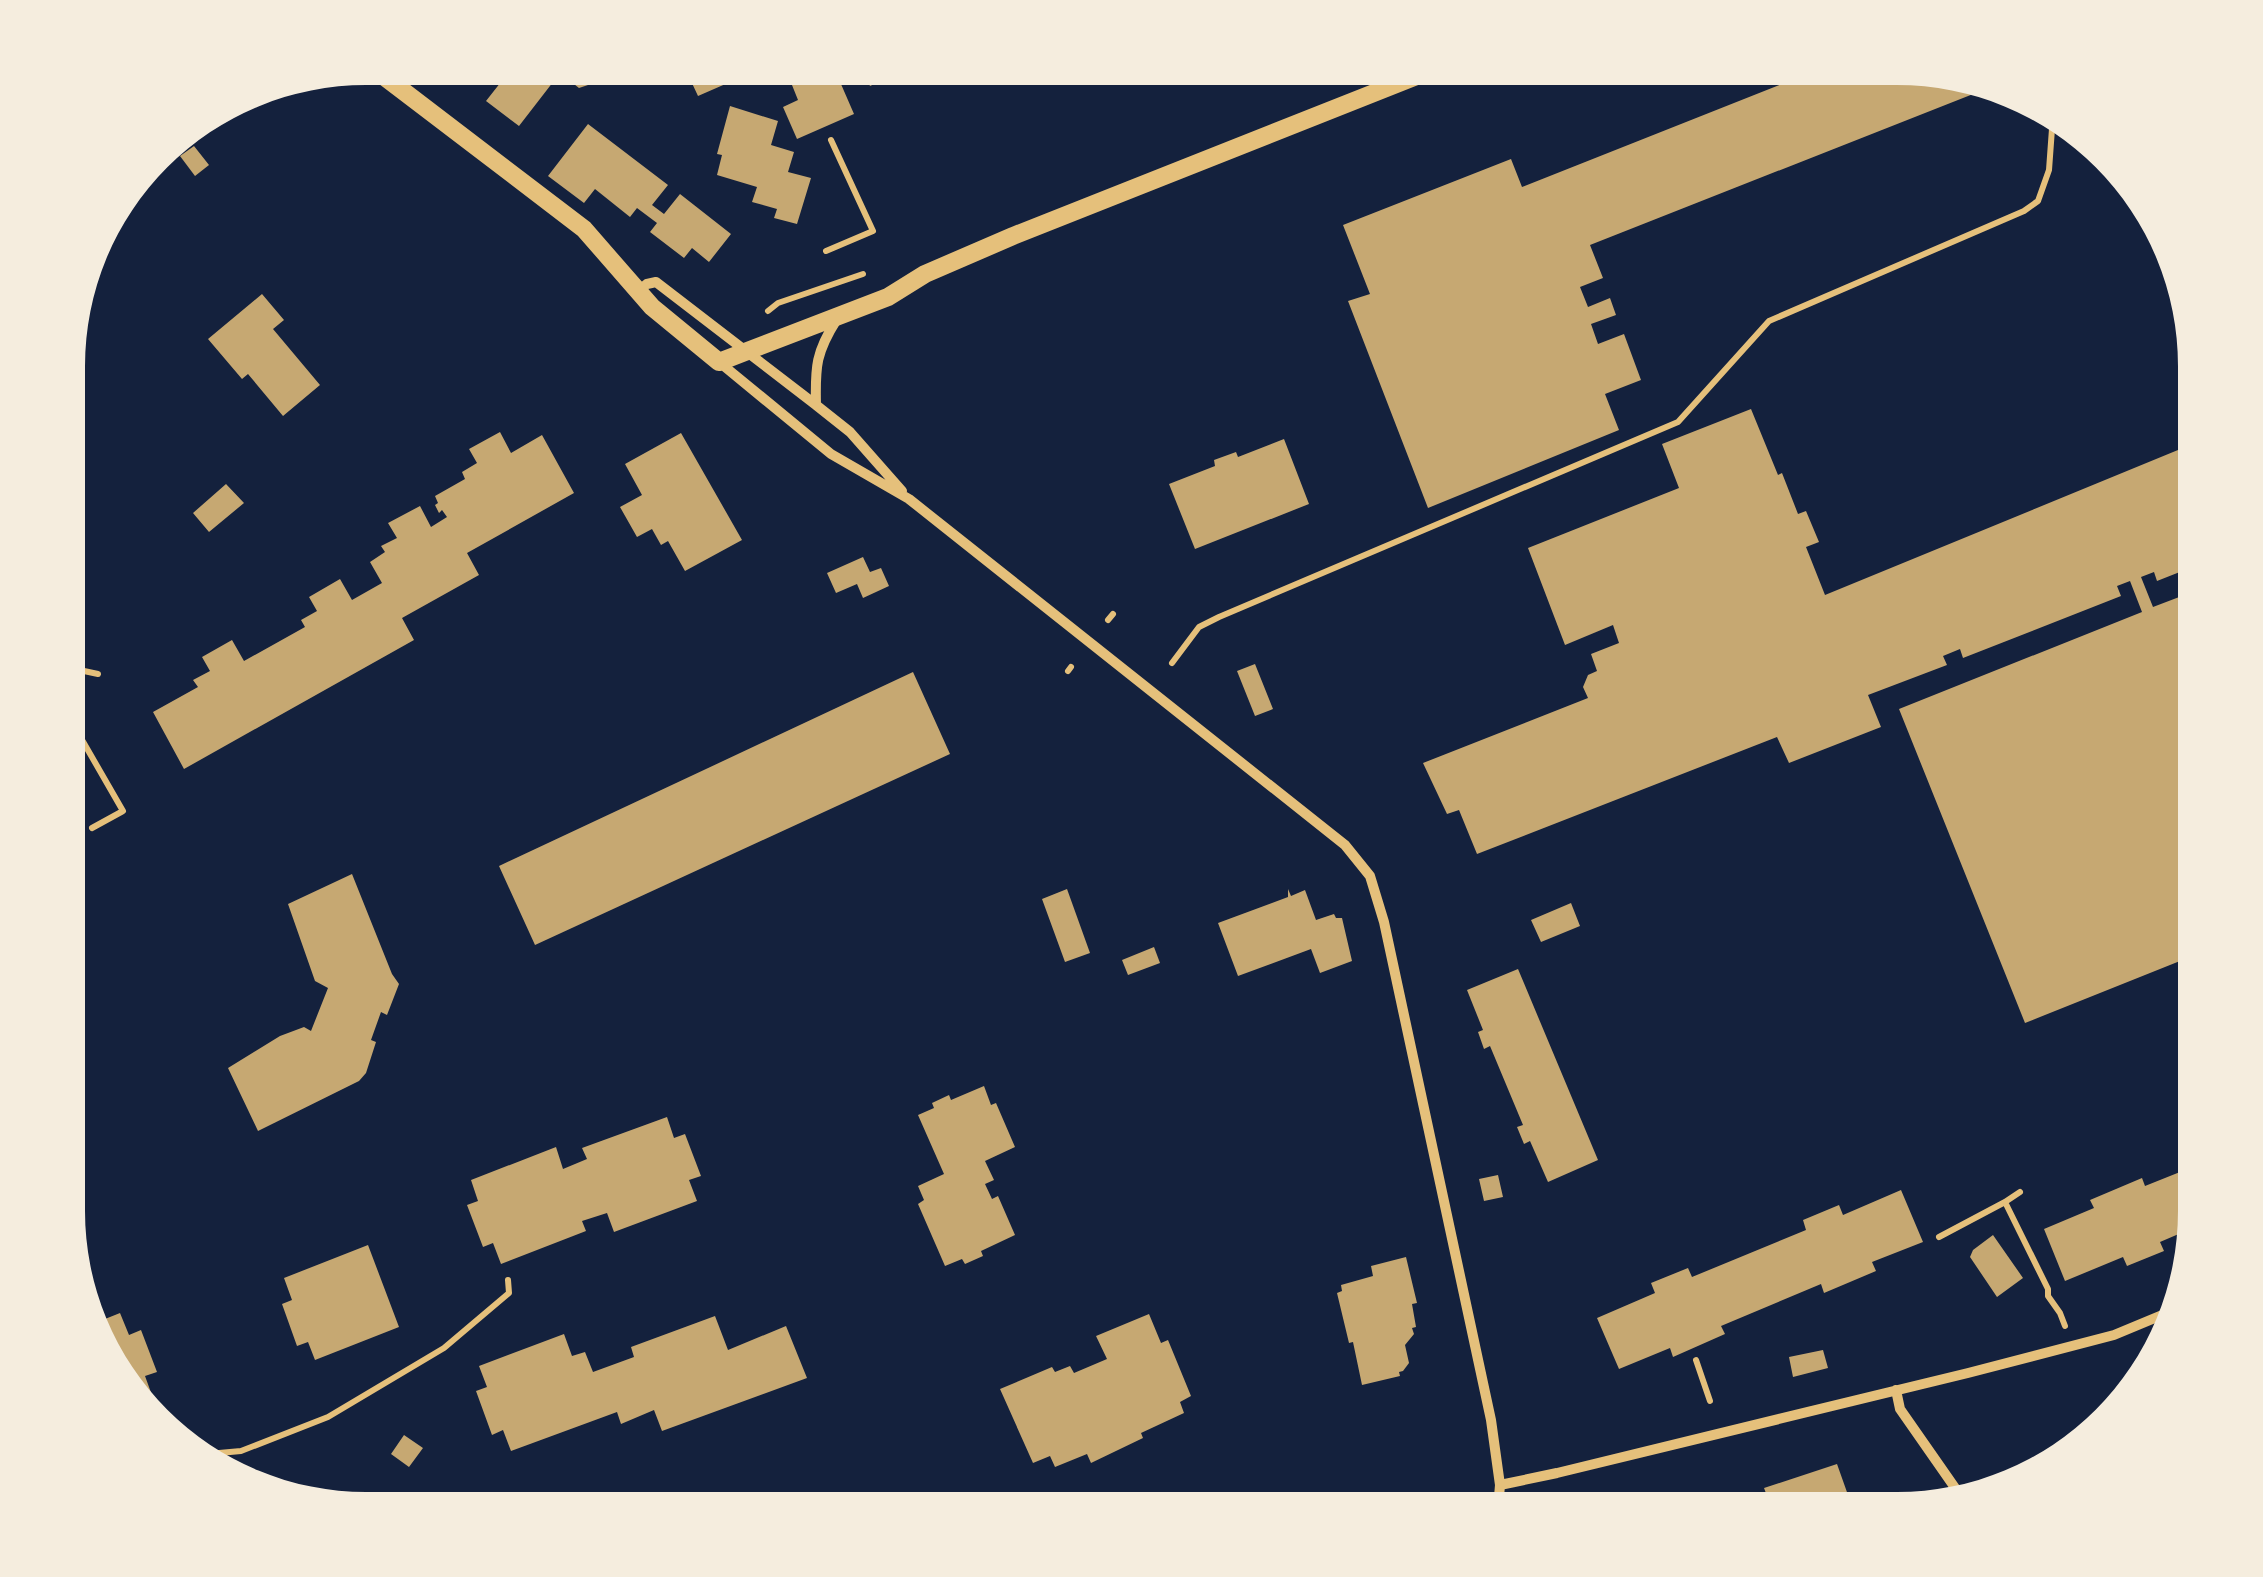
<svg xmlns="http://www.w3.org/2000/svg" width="2263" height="1577" viewBox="0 0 2263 1577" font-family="Georgia,serif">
<rect width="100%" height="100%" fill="#14213d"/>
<!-- building -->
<path fill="#c6a872" d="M 512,68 L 595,68 L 596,73 L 588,85 L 579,88 L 560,73 L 519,126 L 486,101 Z
M 721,68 L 733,68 L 737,79 L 698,96 L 691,81 Z
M 820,68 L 834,68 L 854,114 L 797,139 L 783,107 L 798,100 L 790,80 Z
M 862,68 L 910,68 L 870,86 Z
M 1022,68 L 1063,68 L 1063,69 L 1027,79 Z
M 1822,68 L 1916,68 L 1996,85 L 1590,245 L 1603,278 L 1580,287 L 1588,307 L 1610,298 L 1616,315 L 1591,324 L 1598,344 L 1624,334 L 1641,380 L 1605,394 L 1619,430 L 1428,508 L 1348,301 L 1370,294 L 1343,225 L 1511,159 L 1522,187 Z
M 730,106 L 778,121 L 771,145 L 794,152 L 788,172 L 811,178 L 797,224 L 774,218 L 777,209 L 752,202 L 757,187 L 717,175 L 722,155 L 717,154 Z
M 588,124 L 668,185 L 652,205 L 664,214 L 680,194 L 731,234 L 709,262 L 692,248 L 684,258 L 650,232 L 657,223 L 637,208 L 630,217 L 595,189 L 584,203 L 548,176 Z
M 194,146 L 209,165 L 195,176 L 180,156 Z
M 262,294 L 284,320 L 273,329 L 320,385 L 283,416 L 248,374 L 242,379 L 208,339 Z
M 1751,409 L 1778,475 L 1782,473 L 1798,514 L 1806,511 L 1819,542 L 1806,547 L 1825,595 L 2195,443 L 2195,566 L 2157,581 L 2154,572 L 2141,577 L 2153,607 L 2195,591 L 2195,955 L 2025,1023 L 1899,709 L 2142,612 L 2130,581 L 2117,586 L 2121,596 L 1963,658 L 1960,649 L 1943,656 L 1947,665 L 1868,695 L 1881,727 L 1789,763 L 1777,737 L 1477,854 L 1459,810 L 1447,814 L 1423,763 L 1588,698 L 1583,687 L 1588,675 L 1597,671 L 1591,654 L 1619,643 L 1613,625 L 1565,645 L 1528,548 L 1679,488 L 1662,444 Z
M 500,432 L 511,453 L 542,435 L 574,493 L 467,553 L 479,575 L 402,618 L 414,640 L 184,769 L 153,712 L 198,687 L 193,680 L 210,671 L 202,657 L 232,640 L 244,661 L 305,627 L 301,620 L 317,611 L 309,597 L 340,579 L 352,600 L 382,583 L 370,562 L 385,552 L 381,546 L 397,538 L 388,523 L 420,506 L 431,527 L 447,517 L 442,510 L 439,513 L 435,505 L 438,503 L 435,496 L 465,479 L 462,472 L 477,463 L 469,449 Z
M 681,433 L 742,540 L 685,571 L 668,541 L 661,545 L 652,529 L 637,537 L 620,507 L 642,495 L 625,464 Z
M 1284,439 L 1309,504 L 1195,549 L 1169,484 L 1215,466 L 1214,460 L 1236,452 L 1238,457 Z
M 226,484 L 244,503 L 209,532 L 193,513 Z
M 863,557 L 870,572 L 881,568 L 889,586 L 863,598 L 857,584 L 836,593 L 827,573 Z
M 1255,664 L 1273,709 L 1255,716 L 1237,671 Z
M 913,672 L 950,754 L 535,945 L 499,866 Z
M 352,874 L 392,974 L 399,984 L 387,1015 L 381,1012 L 371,1040 L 376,1042 L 366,1073 L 359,1081 L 258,1131 L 228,1068 L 280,1036 L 304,1027 L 311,1031 L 328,988 L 315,981 L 288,904 Z
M 1067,889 L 1090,953 L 1065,962 L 1042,899 Z
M 1288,889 L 1291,896 L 1305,890 L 1316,920 L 1334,914 L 1336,918 L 1342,918 L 1352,961 L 1320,973 L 1311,949 L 1238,976 L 1218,923 L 1288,897 Z
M 1571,903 L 1580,926 L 1541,942 L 1531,920 Z
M 1154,947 L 1160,963 L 1128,975 L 1122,960 Z
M 1518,969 L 1598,1160 L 1548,1182 L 1530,1141 L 1524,1144 L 1517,1127 L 1523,1125 L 1490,1046 L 1484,1049 L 1478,1032 L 1483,1030 L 1467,990 Z
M 984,1086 L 991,1105 L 996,1103 L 1015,1147 L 985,1161 L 994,1180 L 985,1184 L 992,1199 L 998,1196 L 1015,1235 L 981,1251 L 983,1256 L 965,1264 L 962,1259 L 945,1266 L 918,1204 L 924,1200 L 918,1186 L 944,1174 L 918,1115 L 934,1108 L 932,1103 L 949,1095 L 951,1100 Z
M 667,1117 L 674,1138 L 685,1134 L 701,1176 L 689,1180 L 697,1201 L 614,1232 L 607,1213 L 582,1221 L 586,1231 L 501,1264 L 493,1243 L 483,1247 L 467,1205 L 478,1201 L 471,1180 L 556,1147 L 563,1169 L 587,1159 L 582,1148 Z
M 2195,1166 L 2195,1227 L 2160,1242 L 2164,1251 L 2127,1266 L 2123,1257 L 2065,1281 L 2044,1229 L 2094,1208 L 2090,1200 L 2142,1178 L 2145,1186 Z
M 1498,1175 L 1503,1197 L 1484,1201 L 1479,1179 Z
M 1901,1190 L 1923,1242 L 1872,1262 L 1876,1271 L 1824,1293 L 1821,1284 L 1721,1326 L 1725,1334 L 1673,1357 L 1670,1348 L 1619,1369 L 1597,1318 L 1655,1293 L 1651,1283 L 1688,1268 L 1692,1277 L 1806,1230 L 1803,1220 L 1839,1205 L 1843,1215 Z
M 1993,1235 L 2023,1278 L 1997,1297 L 1970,1257 L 1973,1250 Z
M 368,1245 L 399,1327 L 315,1360 L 308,1342 L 297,1346 L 282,1304 L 292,1300 L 284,1278 Z
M 1406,1257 L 1417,1303 L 1412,1304 L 1416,1327 L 1412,1328 L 1414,1334 L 1405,1345 L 1409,1363 L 1403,1371 L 1399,1372 L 1400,1376 L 1362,1385 L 1353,1342 L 1349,1343 L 1337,1293 L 1342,1291 L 1341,1285 L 1373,1276 L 1371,1266 Z
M 120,1313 L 129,1335 L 141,1330 L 157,1372 L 145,1376 L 153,1398 L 144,1402 L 108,1361 L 95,1323 Z
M 1149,1314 L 1161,1343 L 1168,1340 L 1191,1396 L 1180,1402 L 1184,1413 L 1141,1433 L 1143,1438 L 1091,1463 L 1087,1454 L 1055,1467 L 1050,1456 L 1033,1463 L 1000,1389 L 1052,1367 L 1055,1372 L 1070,1366 L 1074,1373 L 1107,1359 L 1096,1336 Z
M 715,1316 L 728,1350 L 786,1326 L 807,1378 L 662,1431 L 654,1410 L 621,1424 L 617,1412 L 511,1451 L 503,1430 L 492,1435 L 476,1391 L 487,1387 L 479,1366 L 564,1334 L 572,1356 L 585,1352 L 593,1372 L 634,1357 L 631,1347 Z
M 1823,1350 L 1828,1368 L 1793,1377 L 1789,1357 Z
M 404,1435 L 423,1448 L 409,1467 L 391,1454 Z
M 1837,1464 L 1848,1495 L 1821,1506 L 1822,1509 L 1772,1509 L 1764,1488 Z"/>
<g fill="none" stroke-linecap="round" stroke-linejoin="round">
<!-- path -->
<path stroke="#e5c07b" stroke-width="6" d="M 826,251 L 873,231 L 831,140
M 768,311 L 778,303 L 863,274
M 1108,620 L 1113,614
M 1172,663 L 1199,627 L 1219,617 L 1678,422 L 1769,321 L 2024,211 L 2038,201 L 2049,170 L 2053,115
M 70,668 L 98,674
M 1068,671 L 1071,667
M 70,719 L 123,811 L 92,828
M 2005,1202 L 2048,1289 L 2048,1296 L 2060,1313 L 2065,1326
M 1939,1237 L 2005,1202 L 2020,1192
M 1696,1360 L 1710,1401
M 197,1455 L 241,1451 L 328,1417 L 444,1348 L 509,1293 L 508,1280"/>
<!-- minor -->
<path stroke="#e5c07b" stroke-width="10" d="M 637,292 L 647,284 L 656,282 L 816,405
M 837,319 C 816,352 815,366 816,405 L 850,432 L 902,491
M 719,362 L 831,454 L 909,499 L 1345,845 L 1370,876 L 1384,922 L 1491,1420 L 1500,1485 L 1498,1509
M 1896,1390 L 1900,1409 L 1960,1495
M 1500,1485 L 1557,1473 L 1968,1373 L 2114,1335 L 2179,1308"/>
<!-- tertiary -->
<path stroke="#e5c07b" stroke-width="18" d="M 373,68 L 584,229 L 652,307 L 719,362 L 888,297 L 925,274 L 1013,236 L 1437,68"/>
</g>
<!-- crop -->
<path d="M0 0H2263V1577H0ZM366 85H1897A281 281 0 0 1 2178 366V1211A281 281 0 0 1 1897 1492H366A281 281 0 0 1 85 1211V366A281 281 0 0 1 366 85Z" fill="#f5edde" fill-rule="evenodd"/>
</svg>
